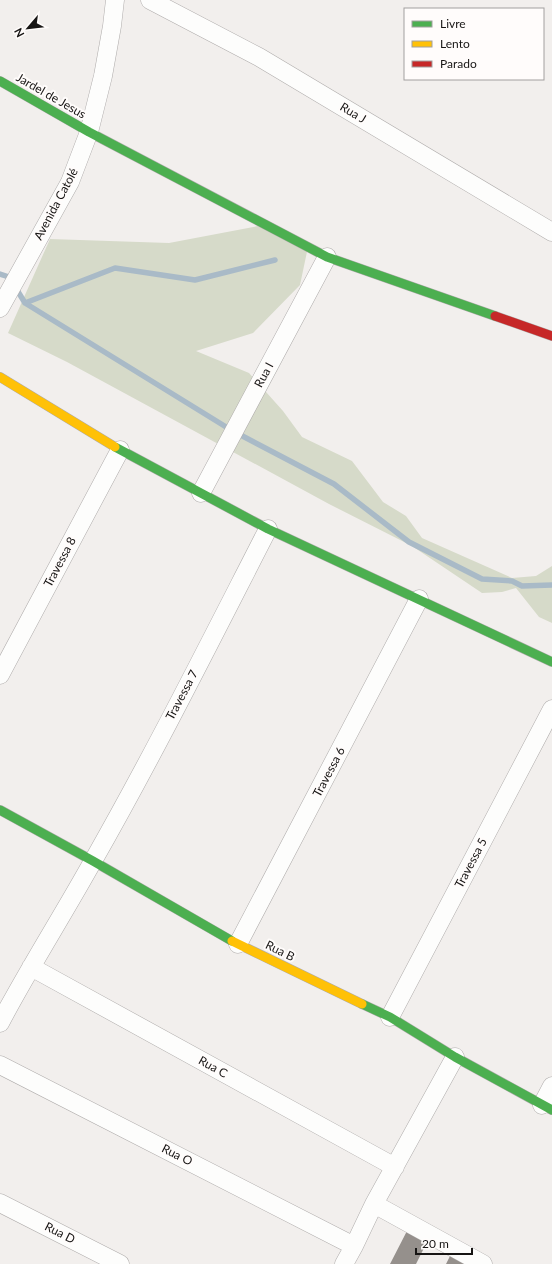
<svg xmlns="http://www.w3.org/2000/svg" width="552" height="1264" viewBox="0 0 552 1264" font-family="Lato,sans-serif">
<rect width="100%" height="100%" fill="#f2efed"/>
<!-- green -->
<path fill="#d6dac9" d="M 258,226 L 308,247 L 300,285 L 253,333 L 196,351 L 249,373 L 283,411 L 302,437 L 352,461 L 383,502 L 406,516 L 422,538 L 512,578 L 536,576 L 552,566 L 552,623 L 539,617 L 516,588 L 502,592 L 482,593 L 412,546 L 329,504 L 67,362 L 8,333 L 50,239 L 169,243 Z"/>
<g fill="none" stroke-linecap="round" stroke-linejoin="round">
<!-- stream -->
<path stroke="#a9bac7" stroke-width="5.5" d="M 0,274 L 9,277 L 25,303 L 115,268 L 195,280 L 275,260
M 25,303 L 231,430 L 334,484 L 409,542 L 482,579 L 512,581 L 522,586 L 552,585"/>
</g>
<!-- building -->
<path fill="#95908c" d="M 408,1229 L 428,1240 L 416,1264 L 390,1264 Z
M 452,1252 L 471,1264 L 446,1264 Z"/>
<g fill="none" stroke-linecap="round" stroke-linejoin="round">
<defs>
<path id="street" d="M 150,0 L 259,57 L 552,232
M 0,308 L 70,182 L 89,132 L 103,76 L 112,26 L 115,0
M 201,493 L 327,257
M 0,675 L 120,450
M 238,944 L 419,599
M 31,967 L 395,1167
M 390,1017 L 552,709
M 0,1023 C 29,968 63,915 93,861 C 155,752 211,640 268,529
M 0,1065 L 354,1246
M 542,1105 L 552,1086
M 0,1203 L 120,1264
M 374,1204 L 483,1264
M 344,1264 L 354,1246 L 374,1204 L 455,1057"/>
<path id="fast" d="M 0,81 L 89,132 L 327,257 L 495,316
M 115,447 L 268,529 L 552,662
M 0,810 L 93,861 L 232,941
M 362,1004 L 390,1017 L 455,1057 L 552,1110"/>
<path id="slow" d="M 0,377 L 115,447
M 232,941 L 362,1004"/>
<path id="jam" d="M 495,316 L 552,336"/>
</defs>
<!-- street casing -->
<use href="#street" stroke="#afacab" stroke-width="19"/>
<!-- fast casing -->
<use href="#fast" stroke="#afacab" stroke-width="10"/>
<!-- slow casing -->
<use href="#slow" stroke="#afacab" stroke-width="10"/>
<!-- jam casing -->
<use href="#jam" stroke="#afacab" stroke-width="10"/>
<!-- street -->
<use href="#street" stroke="#fdfdfc" stroke-width="18"/>
<!-- fast -->
<use href="#fast" stroke="#4caf50" stroke-width="9"/>
<!-- slow -->
<use href="#slow" stroke="#ffc107" stroke-width="9"/>
<!-- jam -->
<use href="#jam" stroke="#c62828" stroke-width="9"/>
</g>
<g text-anchor="middle" stroke-width="4" stroke-linejoin="round" paint-order="stroke">
<!-- street labels -->
<g font-size="12" fill="#171514" stroke="#fffcfb">
<text transform="translate(51 96) rotate(30)" y="4">Jardel de Jesus</text>
<text transform="translate(353 113) rotate(31)" y="4">Rua J</text>
<text transform="translate(56 204) rotate(-62)" y="4">Avenida Catolé</text>
<text transform="translate(264 375) rotate(-62)" y="4">Rua I</text>
<text transform="translate(60 562) rotate(-62)" y="4">Travessa 8</text>
<text transform="translate(182 695) rotate(-62)" y="4">Travessa 7</text>
<text transform="translate(329 772) rotate(-62)" y="4">Travessa 6</text>
<text transform="translate(471 863) rotate(-62)" y="4">Travessa 5</text>
<text transform="translate(280 951) rotate(26)" y="4">Rua B</text>
<text transform="translate(213 1067) rotate(29)" y="4">Rua C</text>
<text transform="translate(177 1155) rotate(27)" y="4">Rua O</text>
<text transform="translate(60 1233) rotate(27)" y="4">Rua D</text>
</g>
</g>
<!-- legend -->
<rect x="404" y="8" width="140" height="72" fill="#fffcfb" stroke="#a2a09f"/>
<rect x="412" y="21" width="20" height="6" fill="#4caf50" stroke="#a2a09f"/>
<text x="440" y="28" font-size="12" fill="#171514">Livre</text>
<rect x="412" y="41" width="20" height="6" fill="#ffc107" stroke="#a2a09f"/>
<text x="440" y="48" font-size="12" fill="#171514">Lento</text>
<rect x="412" y="61" width="20" height="6" fill="#c62828" stroke="#a2a09f"/>
<text x="440" y="68" font-size="12" fill="#171514">Parado</text>
<!-- north arrow -->
<g transform="translate(28 28) rotate(242)" stroke="#fffcfb" stroke-width="3" paint-order="stroke">
<path d="M0-3L7 15L0 10L-7 15Z" fill="#171514"/>
<text y="-6" font-size="11" font-weight="bold" text-anchor="middle" fill="#171514">N</text>
</g>
<!-- scale -->
<path d="M416 1248v6h56v-6" fill="none" stroke="#171514" stroke-width="2"/>
<text x="422" y="1248" font-size="12" fill="#171514" stroke="#fffcfb" stroke-width="3" paint-order="stroke">20 m</text>
</svg>
